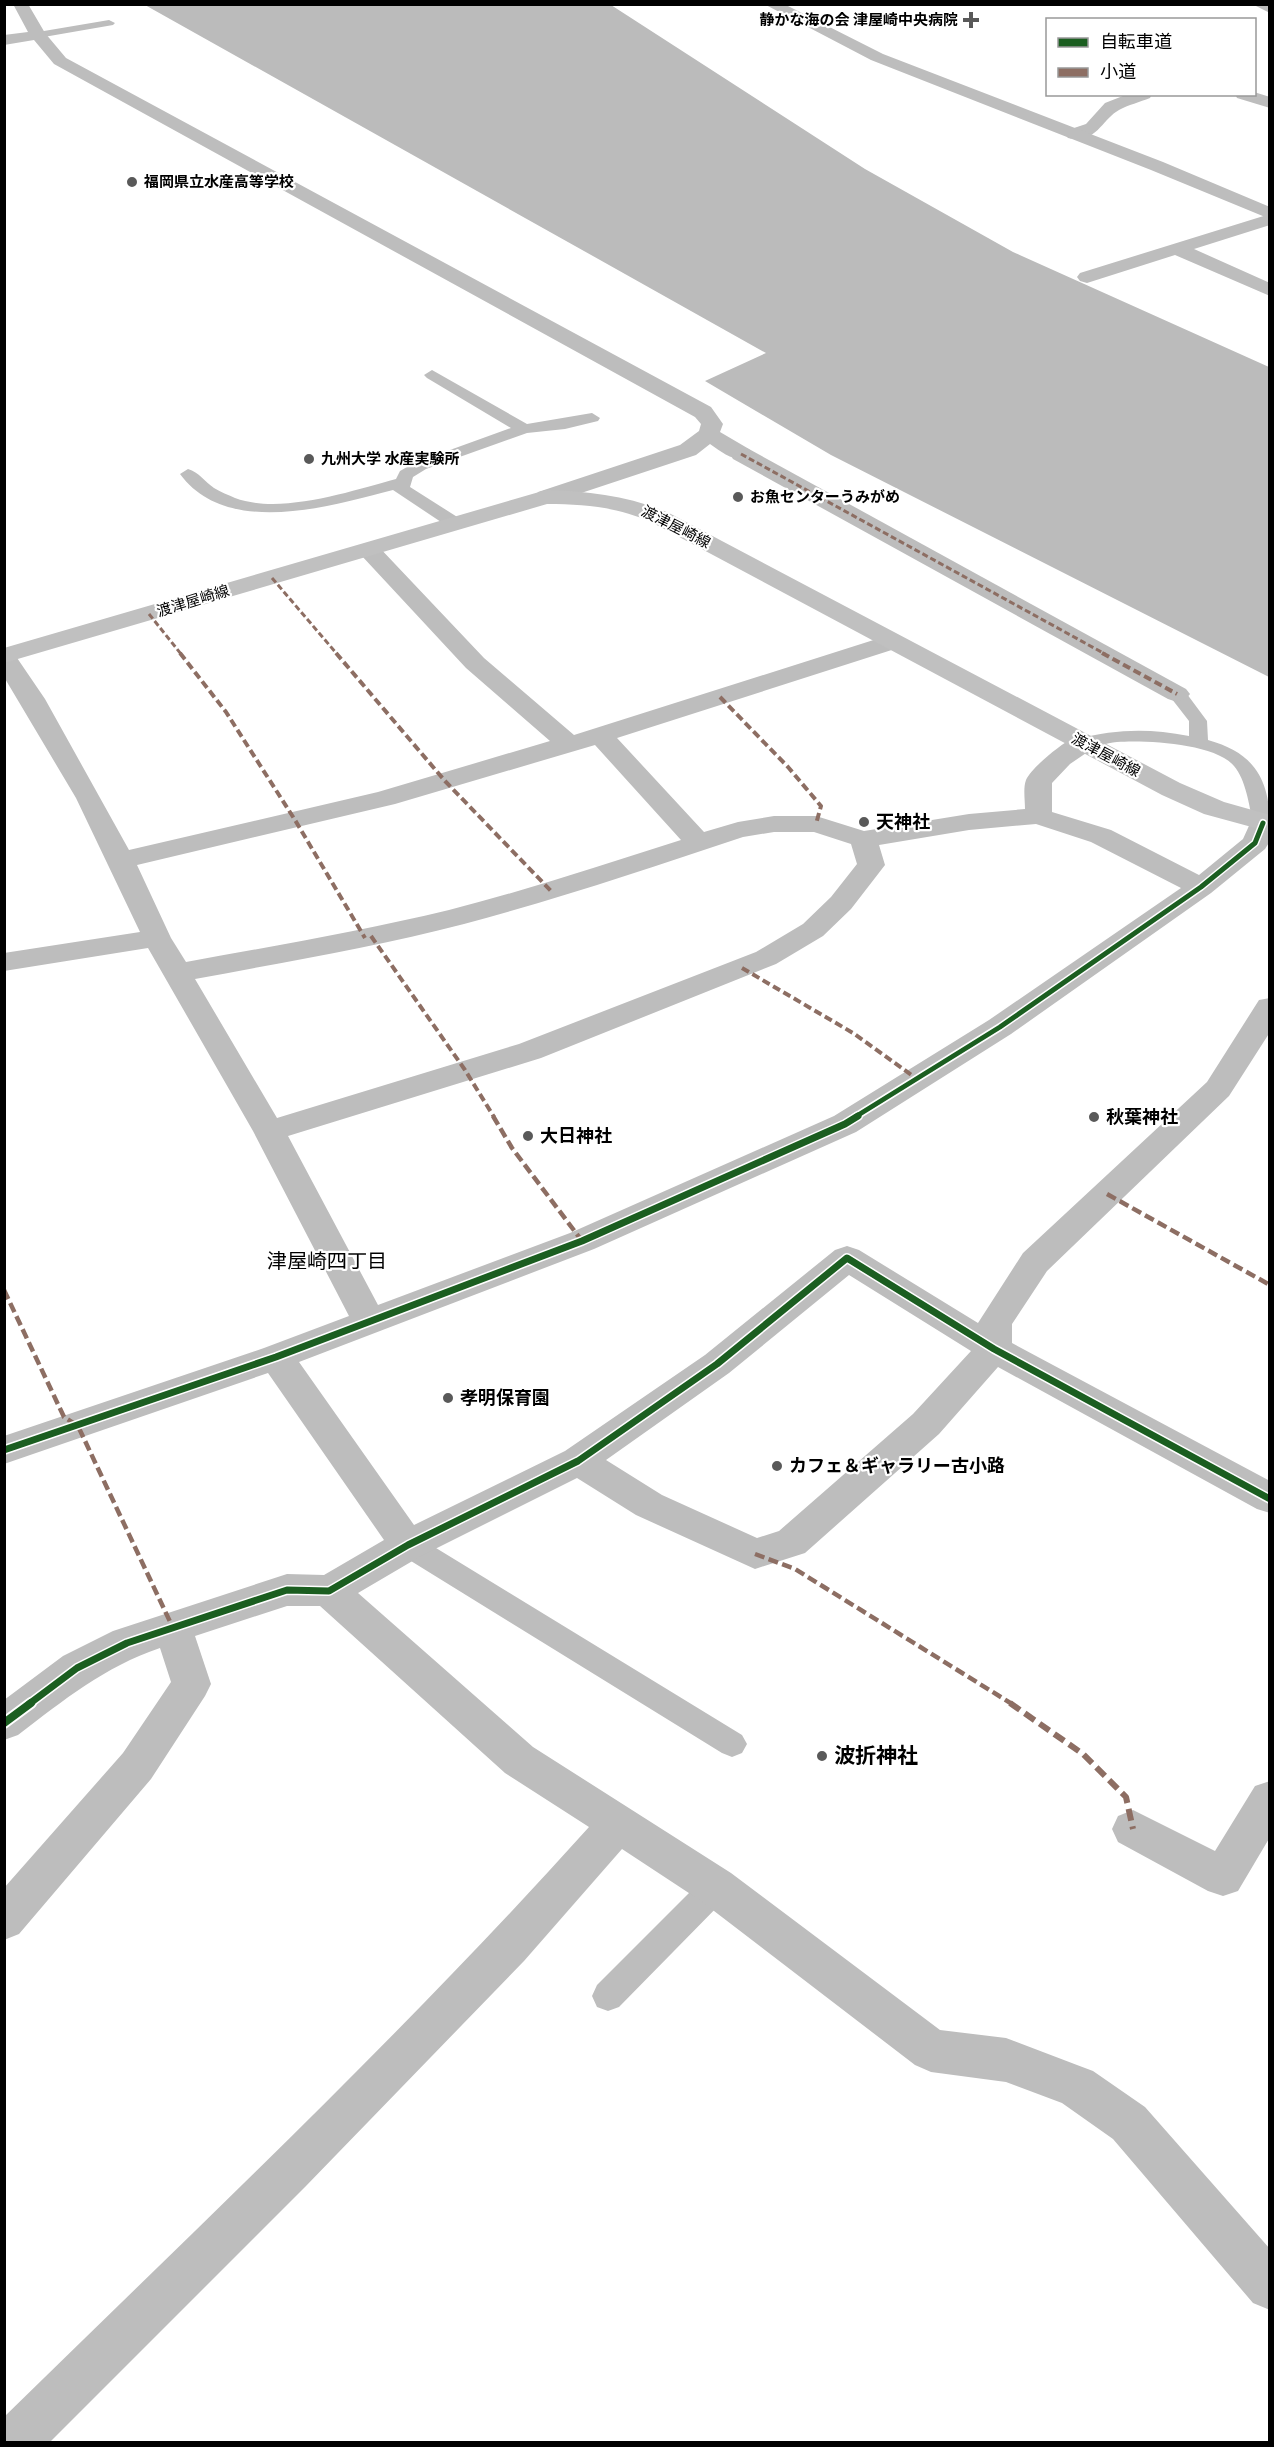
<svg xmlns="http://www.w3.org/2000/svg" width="1274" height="2447" viewBox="0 0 1274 2447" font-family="Ubuntu,'Noto Sans JP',sans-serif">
<rect width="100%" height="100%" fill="#fff"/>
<!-- water -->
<path fill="#bbb" d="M 145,5 L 611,5 L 865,169 L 1013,252 L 1269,367 L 1269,677 L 831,455 L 705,381 L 766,353 Z"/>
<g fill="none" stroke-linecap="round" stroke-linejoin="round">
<!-- service -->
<path fill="#bdbdbd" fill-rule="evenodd" d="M 109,20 L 115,23 L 113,25 L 38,38 L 32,35 L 38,32 Z
M 432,370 L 527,424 L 592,413 L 600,418 L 598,421 L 565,429 L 527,433 L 426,469 L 413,477 L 410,487 L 462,520 L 464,524 L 462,528 L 450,528 L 393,490 C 331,506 227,538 180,474 L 188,469 C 199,472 205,482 214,488 C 220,492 229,495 235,498 C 281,515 351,491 396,479 L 400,471 L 414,463 L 511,428 L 427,378 L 424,375 Z
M 1177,688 L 1184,690 L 1207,721 L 1208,740 C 1255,753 1270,780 1270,827 L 1256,827 L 1253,823 C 1249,805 1246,780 1234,766 C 1215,743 1145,740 1117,742 C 1104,743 1090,750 1076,747 L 1074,743 L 1076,739 C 1117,729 1148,728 1189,736 L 1189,721 L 1168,694 L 1170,690 Z
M 408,1534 L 418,1537 L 742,1735 L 747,1744 L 742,1753 L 732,1757 L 722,1753 L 398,1553 L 394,1545 L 398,1537 Z
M 716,1873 L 727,1877 L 731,1887 L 727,1897 L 619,2007 L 608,2011 L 597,2007 L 592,1996 L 597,1985 L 705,1877 Z"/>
<!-- pedestrian -->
<path fill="#bdbdbd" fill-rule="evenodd" d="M 741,447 L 749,449 L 1186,689 L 1190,694 L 1186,699 L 1177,702 L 1168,699 L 733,459 L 730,454 L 733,449 Z"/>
<!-- minor -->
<path fill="#bdbdbd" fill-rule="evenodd" d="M 13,4 L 28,4 L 45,33 L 66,58 L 711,407 L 723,424 L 720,432 L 749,449 L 752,454 L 749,459 C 733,462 722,452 710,444 L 696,455 L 554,502 L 546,504 L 538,502 L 535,497 L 538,492 L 680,445 L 699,431 L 701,424 L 695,417 L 54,64 L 34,40 L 4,45 L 4,35 L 28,32 Z
M 1252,4 L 1270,4 L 1270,13 Z
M 1254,92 L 1270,97 L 1270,108 L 1237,98 L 1235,94 L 1254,94 Z
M 1128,94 L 1152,94 L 1150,98 C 1140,102 1128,105 1119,110 C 1102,119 1096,145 1068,138 L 1065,134 L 1068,130 L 1086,124 L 1105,103 Z
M 1270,214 L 1270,225 L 1194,249 L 1270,283 L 1270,296 L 1175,255 L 1087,283 L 1080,281 L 1077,277 L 1080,273 Z
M 369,543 L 377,545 L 484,658 L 574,735 L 883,637 L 892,635 L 901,637 L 904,642 L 901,647 L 617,738 L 704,832 L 738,822 L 774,816 L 816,816 L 864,831 L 969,814 L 1025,809 C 1025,800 1023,788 1026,780 C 1032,767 1061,744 1073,738 C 1080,735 1085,736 1092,737 L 1096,743 L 1092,749 L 1070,764 L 1052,783 L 1052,812 L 1111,830 L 1199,875 L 1243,839 L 1253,817 L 1263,815 L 1270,816 L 1270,841 L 1265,849 L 1211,893 L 1011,1034 L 856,1132 L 594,1249 L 299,1362 L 414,1525 L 565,1451 L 705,1355 L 835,1250 L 847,1246 L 859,1250 L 978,1323 L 1023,1253 L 1207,1082 L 1259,1000 L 1270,998 L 1270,1032 L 1229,1096 L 1047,1271 L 1012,1324 L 1012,1343 L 1270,1481 L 1270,1513 L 1257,1509 L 998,1367 L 939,1434 L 805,1553 L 755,1569 L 636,1515 L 577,1478 L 421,1556 L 358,1593 L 533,1747 L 731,1873 L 940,2030 L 1006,2038 L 1077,2065 L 1093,2071 L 1145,2107 L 1270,2249 L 1270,2310 L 1253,2303 L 1113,2139 L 1062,2103 L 1006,2082 L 931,2072 L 915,2065 L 701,1901 L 622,1849 L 524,1961 L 306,2186 L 50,2442 L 4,2442 L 4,2417 C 202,2223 404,2033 589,1827 L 505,1773 L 320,1606 L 287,1606 L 195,1636 L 211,1684 L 205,1696 L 151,1779 L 19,1934 L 4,1940 L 4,1888 L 123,1753 L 171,1682 L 160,1648 C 104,1667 64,1700 18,1735 L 4,1740 L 4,1700 L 63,1656 L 113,1631 L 287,1574 L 324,1575 L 384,1540 L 268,1373 L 4,1464 L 4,1436 L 264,1348 L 349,1316 L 253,1131 L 148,948 L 4,971 L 4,953 L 140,932 L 76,798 L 4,677 L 4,650 L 13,652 L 45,699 L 129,850 L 378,792 L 550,741 L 466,668 L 361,555 L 357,550 L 361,545 ZM 595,745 L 681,840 C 604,864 528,890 449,910 C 362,931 274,946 186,962 L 171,938 L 137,865 L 395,804 ZM 1036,824 L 1091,842 L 1181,888 L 989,1020 L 834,1116 L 570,1233 L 378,1305 L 288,1136 L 541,1058 L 776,964 L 823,936 L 851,909 L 885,865 L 879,845 L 969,830 ZM 774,832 L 814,832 L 851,844 L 857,864 L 831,897 L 803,924 L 756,952 L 519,1044 L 277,1118 L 195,979 C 285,962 375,947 464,924 C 558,899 650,868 743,837 ZM 849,1275 L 971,1351 L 913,1414 L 779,1531 L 757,1538 L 662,1495 L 606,1460 L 729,1373 Z
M 1270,1781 L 1270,1837 L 1238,1891 L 1223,1896 L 1208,1891 L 1118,1842 L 1112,1829 L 1118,1816 L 1133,1810 L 1215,1851 L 1255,1786 Z"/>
<!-- tertiary -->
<path fill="#bdbdbd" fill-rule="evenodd" d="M 764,4 L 784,4 L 883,54 L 1163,162 L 1270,207 L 1270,219 L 1151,170 L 871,60 Z"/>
<!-- secondary -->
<path fill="#c0c0c0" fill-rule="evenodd" d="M 546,490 C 589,491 629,496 669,513 L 1180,783 L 1224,802 L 1270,815 L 1270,832 L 1204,814 L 1162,795 L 653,523 C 618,507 585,504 547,504 L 4,663 L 4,648 Z"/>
<!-- quiet-far3 -->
<path stroke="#8d6e63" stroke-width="3" stroke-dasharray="6 3" stroke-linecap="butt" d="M 741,454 L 1105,654
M 272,578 L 337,654
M 149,614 L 181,654"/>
<!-- quiet-far2 -->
<path stroke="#8d6e63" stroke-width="4" stroke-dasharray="8 4" stroke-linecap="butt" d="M 180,653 L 226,712 L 295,820 L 365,938
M 336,653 L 445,781 L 551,891
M 1102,653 L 1177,694
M 720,697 L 788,767 L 821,806 L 816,824
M 371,936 L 465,1070 L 494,1117
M 742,968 L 853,1033 L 917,1079"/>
<!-- quiet-far1 -->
<path stroke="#8d6e63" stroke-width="4.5" stroke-dasharray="10 4.5" stroke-linecap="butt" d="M 493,1116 L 512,1148 L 582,1241
M 1107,1194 L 1270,1285
M 4,1290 L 64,1417 L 78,1426 L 173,1628
M 755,1554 L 795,1569 L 1012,1704"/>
<!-- quiet -->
<path stroke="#8d6e63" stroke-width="6" stroke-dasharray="12 6" stroke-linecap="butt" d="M 1010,1703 L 1083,1754 L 1126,1797 L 1133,1829"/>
<defs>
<path id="cycleway-far2" d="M 855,1117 L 1000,1027 L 1201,887 L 1255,843 L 1263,823"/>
<path id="cycleway-far1" d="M 4,1450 L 276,1357 L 582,1241 L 845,1124 L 858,1116
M 29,1704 L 77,1668 L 127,1643 L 287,1590 L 329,1591 L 408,1545 L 578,1461 L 717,1364 L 847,1258 L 994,1349 L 1270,1499"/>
<path id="cycleway" d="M 4,1723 L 31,1703"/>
</defs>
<!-- cycleway-far2 casing -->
<use href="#cycleway-far2" stroke="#fff" stroke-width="8"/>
<!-- cycleway-far1 casing -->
<use href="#cycleway-far1" stroke="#fff" stroke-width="10"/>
<!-- cycleway casing -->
<use href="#cycleway" stroke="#fff" stroke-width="12"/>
<!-- cycleway-far2 -->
<use href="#cycleway-far2" stroke="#1b5e20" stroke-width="5"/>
<!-- cycleway-far1 -->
<use href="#cycleway-far1" stroke="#1b5e20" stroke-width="7"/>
<!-- cycleway -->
<use href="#cycleway" stroke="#1b5e20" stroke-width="8"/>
</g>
<!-- markers -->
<g fill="#595959" stroke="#fff" stroke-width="2">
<path d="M968 11h6v6h6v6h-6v6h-6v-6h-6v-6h6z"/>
<circle cx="132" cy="182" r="6"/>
<circle cx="309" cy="459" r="6"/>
<circle cx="738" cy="497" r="6"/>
<circle cx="864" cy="822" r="6"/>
<circle cx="1094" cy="1117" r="6"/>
<circle cx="528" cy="1136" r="6"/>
<circle cx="448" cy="1398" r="6"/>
<circle cx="777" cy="1466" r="6"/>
<circle cx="822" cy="1756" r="6"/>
</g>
<g text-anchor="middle" stroke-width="4.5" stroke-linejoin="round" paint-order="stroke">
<!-- far-poi labels -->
<g font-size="15" font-weight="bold" fill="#000" stroke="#fff" text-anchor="start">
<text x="958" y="25" text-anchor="end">静かな海の会 津屋崎中央病院</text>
<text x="144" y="187">福岡県立水産高等学校</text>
<text x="321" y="464">九州大学 水産実験所</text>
<text x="750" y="502">お魚センターうみがめ</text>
</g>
<!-- far-street labels -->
<g font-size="15" fill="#000" stroke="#fff">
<text transform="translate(676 527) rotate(27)" y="5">渡津屋崎線</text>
<text transform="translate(193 601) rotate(-17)" y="5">渡津屋崎線</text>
<text transform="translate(1106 755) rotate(28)" y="5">渡津屋崎線</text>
</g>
<!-- poi labels -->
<g font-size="18" font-weight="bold" fill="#000" stroke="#fff" text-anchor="start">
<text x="876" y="828">天神社</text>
<text x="1106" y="1123">秋葉神社</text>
<text x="540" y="1142">大日神社</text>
<text x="460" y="1404">孝明保育園</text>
<text x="789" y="1472">カフェ＆ギャラリー古小路</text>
</g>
<!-- neighbourhood labels -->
<g font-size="20" fill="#000" stroke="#fff">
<text x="327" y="1268">津屋崎四丁目</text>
</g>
<!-- near-poi labels -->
<g font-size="21" font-weight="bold" fill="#000" stroke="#fff" text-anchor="start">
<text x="834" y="1763">波折神社</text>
</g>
</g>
<!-- border -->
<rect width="1274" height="2447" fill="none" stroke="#000000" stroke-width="12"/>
<!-- legend -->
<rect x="1046" y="18" width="210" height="78" fill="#ffffff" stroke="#999999" stroke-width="1.5"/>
<rect x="1058" y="38" width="30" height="9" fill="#1b5e20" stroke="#999999" stroke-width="1.5"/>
<text x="1100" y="48" font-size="18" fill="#000000">自転車道</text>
<rect x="1058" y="68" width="30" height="9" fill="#8d6e63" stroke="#999999" stroke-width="1.5"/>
<text x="1100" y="78" font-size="18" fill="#000000">小道</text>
</svg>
